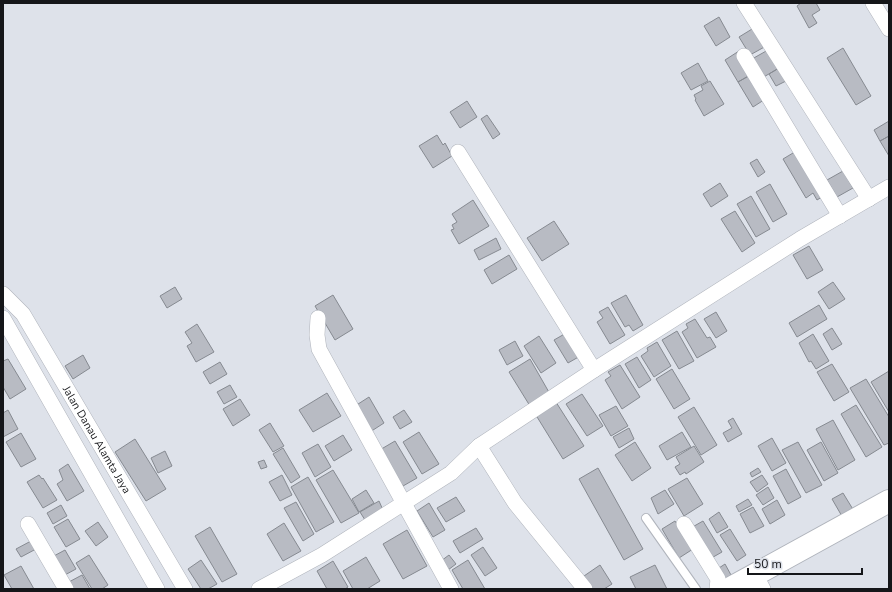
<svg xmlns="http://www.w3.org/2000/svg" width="892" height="592" viewBox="0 0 892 592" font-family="'Nunito Sans',sans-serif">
<rect width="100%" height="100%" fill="#dee2ea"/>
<!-- building -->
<path fill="#b8bbc3" stroke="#868a91" d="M 801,3 L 816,3 L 820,10 L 812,15 L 817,23 L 809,28 L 797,6 Z
M 719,17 L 730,37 L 716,46 L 704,26 Z
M 757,26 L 768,45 L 750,55 L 739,37 Z
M 843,48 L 871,96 L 856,105 L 827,58 Z
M 768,50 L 779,68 L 762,78 L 752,59 Z
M 739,51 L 752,74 L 738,82 L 725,60 Z
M 698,63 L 708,81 L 691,90 L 681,73 Z
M 779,68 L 786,81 L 776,86 L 769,74 Z
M 752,74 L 767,98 L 753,107 L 738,82 Z
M 710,81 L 724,104 L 704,116 L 695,100 L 696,99 L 694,95 L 703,90 L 701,86 Z
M 467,101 L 477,117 L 460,128 L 450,112 Z
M 487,115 L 500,134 L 493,139 L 481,119 Z
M 889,121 L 889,136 L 880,141 L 874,130 Z
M 437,135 L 443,145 L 445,143 L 452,156 L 433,168 L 419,146 Z
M 889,136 L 889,156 L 880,141 Z
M 798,150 L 825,195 L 817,200 L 813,193 L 806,198 L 783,159 Z
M 757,159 L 765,172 L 758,177 L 750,163 Z
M 843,171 L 853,188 L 837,197 L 827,180 Z
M 720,183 L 728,196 L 711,207 L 703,194 Z
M 770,184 L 787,214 L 773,222 L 756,192 Z
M 751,196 L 770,229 L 756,237 L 737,204 Z
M 473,200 L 489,226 L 459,244 L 451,230 L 454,229 L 452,225 L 457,222 L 452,214 Z
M 735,211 L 755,243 L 742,252 L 721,219 Z
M 554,221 L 569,244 L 542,261 L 527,238 Z
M 496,238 L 501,249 L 479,260 L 474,250 Z
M 809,246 L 823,270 L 807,279 L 793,255 Z
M 509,255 L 517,269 L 492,284 L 484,270 Z
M 833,282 L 845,299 L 829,309 L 818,292 Z
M 175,287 L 182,299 L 167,308 L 160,296 Z
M 333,295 L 353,329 L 335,340 L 315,306 Z
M 626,295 L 643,325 L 633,331 L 629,325 L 625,327 L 611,303 Z
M 819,305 L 827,319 L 797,337 L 789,323 Z
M 608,307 L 625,335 L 610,344 L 597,322 L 603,318 L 599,312 Z
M 716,312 L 727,331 L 716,338 L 704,319 Z
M 695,319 L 707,338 L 710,337 L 716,347 L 697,358 L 682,332 L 688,328 L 686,324 Z
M 197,324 L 214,352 L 196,362 L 187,346 L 192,343 L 185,332 Z
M 832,328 L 842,344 L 832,350 L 823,334 Z
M 677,331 L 694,361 L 679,369 L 662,340 Z
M 568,332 L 582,355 L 568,363 L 554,340 Z
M 813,334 L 829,361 L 816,369 L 811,361 L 809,362 L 799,343 Z
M 539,336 L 556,363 L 541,373 L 524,346 Z
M 515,341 L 523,356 L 507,365 L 499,350 Z
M 657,342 L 671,366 L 654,377 L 641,356 L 648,351 L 647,348 Z
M 83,355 L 90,368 L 73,379 L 65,366 Z
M 637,357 L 651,380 L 639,388 L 625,364 Z
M 8,359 L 26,389 L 10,399 L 3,387 L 3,361 Z
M 530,359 L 550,394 L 530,406 L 509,372 Z
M 220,362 L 227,374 L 210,384 L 203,372 Z
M 832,364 L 849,392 L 834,401 L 817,372 Z
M 620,365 L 640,397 L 622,409 L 605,380 L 611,376 L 608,372 Z
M 672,369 L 690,399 L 674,409 L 656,379 Z
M 889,371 L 889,412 L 871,382 Z
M 866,379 L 889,417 L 889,443 L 884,445 L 850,388 Z
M 230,385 L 237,397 L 224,404 L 217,392 Z
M 327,393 L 341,416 L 313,432 L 299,410 Z
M 582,394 L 603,426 L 587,436 L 566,404 Z
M 369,397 L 384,423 L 370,432 L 355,406 Z
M 240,399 L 250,415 L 233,426 L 223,409 Z
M 554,399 L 584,446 L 563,459 L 534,412 Z
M 856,405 L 882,447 L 866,457 L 841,414 Z
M 616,406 L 628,426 L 611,436 L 599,415 Z
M 694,407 L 717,445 L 701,455 L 678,417 Z
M 8,410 L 18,429 L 3,437 L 3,413 Z
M 404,410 L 412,422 L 400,429 L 393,417 Z
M 733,418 L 742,434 L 728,442 L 723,433 L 732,428 L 728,421 Z
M 833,420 L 855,460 L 838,470 L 816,429 Z
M 270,423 L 284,446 L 273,452 L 259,430 Z
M 629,428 L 634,439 L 619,448 L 613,437 Z
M 419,432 L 439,464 L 422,474 L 403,442 Z
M 682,432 L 691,447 L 667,460 L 659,446 Z
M 21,433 L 36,459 L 21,467 L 6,442 Z
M 343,435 L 352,450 L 334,461 L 325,446 Z
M 772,438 L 786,463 L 772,471 L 758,446 Z
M 135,439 L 166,489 L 146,501 L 115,452 Z
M 395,441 L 417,478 L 403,486 L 378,451 Z
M 635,442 L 651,468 L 632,481 L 615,455 Z
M 798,442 L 822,485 L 806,493 L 782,450 Z
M 821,442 L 838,473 L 824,481 L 807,450 Z
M 318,444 L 331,467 L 315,477 L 302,453 Z
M 694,446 L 704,462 L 686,474 L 685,472 L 680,475 L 675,467 L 680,464 L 676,457 Z
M 283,448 L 300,477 L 291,483 L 273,454 Z
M 165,451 L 172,466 L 158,473 L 151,458 Z
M 264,460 L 267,467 L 261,469 L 258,462 Z
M 68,464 L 84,491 L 67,501 L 57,484 L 63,480 L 59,470 Z
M 598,468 L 643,549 L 624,560 L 579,479 Z
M 758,468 L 761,472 L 752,477 L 750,473 Z
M 786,469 L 801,497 L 788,504 L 773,476 Z
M 333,470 L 359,513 L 341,523 L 316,480 Z
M 39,475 L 42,479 L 43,478 L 57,500 L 43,508 L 27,482 Z
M 282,475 L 292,495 L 280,501 L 269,482 Z
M 762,475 L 768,484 L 757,492 L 750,482 Z
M 308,477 L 334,522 L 316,532 L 291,487 Z
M 687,478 L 703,504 L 684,516 L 668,489 Z
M 768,487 L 774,498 L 763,505 L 756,495 Z
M 366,490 L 374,503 L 359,512 L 352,499 Z
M 665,490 L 674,504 L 658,514 L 651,498 Z
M 843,493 L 854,511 L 843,518 L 832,499 Z
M 456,497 L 465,511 L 446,522 L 437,508 Z
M 748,499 L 752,505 L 739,512 L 736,506 Z
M 777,500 L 785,515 L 770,524 L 762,509 Z
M 379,501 L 383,510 L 365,520 L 360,512 Z
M 296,502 L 314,534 L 303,541 L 284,508 Z
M 429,503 L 445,530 L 433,537 L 417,511 Z
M 61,505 L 67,516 L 53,524 L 47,513 Z
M 753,507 L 764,526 L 750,533 L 740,514 Z
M 719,512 L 728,527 L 717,533 L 709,519 Z
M 68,519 L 80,539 L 66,547 L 54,527 Z
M 675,521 L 693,549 L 679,558 L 662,529 Z
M 703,521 L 722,552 L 708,560 L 689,529 Z
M 98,522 L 108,537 L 96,546 L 85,531 Z
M 284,523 L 301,551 L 283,561 L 267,534 Z
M 210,527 L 237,574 L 222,582 L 195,536 Z
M 476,528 L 483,539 L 460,553 L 453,541 Z
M 730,529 L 746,555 L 737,561 L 720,535 Z
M 407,530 L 427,566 L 403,579 L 383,544 Z
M 31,541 L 36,549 L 21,557 L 16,549 Z
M 483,547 L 497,568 L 485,576 L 471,555 Z
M 65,550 L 76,569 L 63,576 L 52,557 Z
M 89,555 L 108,585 L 102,589 L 92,589 L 76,563 Z
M 449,555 L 456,564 L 448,570 L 441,561 Z
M 366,557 L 380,581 L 367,589 L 353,589 L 343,571 Z
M 201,560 L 217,584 L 208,589 L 201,589 L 188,569 Z
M 468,560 L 485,589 L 463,589 L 452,570 Z
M 333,561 L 348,587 L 345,589 L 327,589 L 317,571 Z
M 725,564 L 731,575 L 723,580 L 716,570 Z
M 600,565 L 612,584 L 604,589 L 592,589 L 584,576 Z
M 655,565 L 667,589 L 636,589 L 630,577 Z
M 21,566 L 34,589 L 12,589 L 4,575 Z
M 82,575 L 90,589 L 70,589 L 67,583 Z"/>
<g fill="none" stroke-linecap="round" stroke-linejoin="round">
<defs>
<path id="lane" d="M 646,518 L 696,589"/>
<g id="street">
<path d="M 744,3 L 869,199"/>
<path d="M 873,3 L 889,29"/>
<path d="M 744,56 L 840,216"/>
<path d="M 458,152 L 594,370"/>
<path id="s1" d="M 3,294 L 23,314 L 185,589"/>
<path d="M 3,318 L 157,589"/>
<path d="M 318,318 L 317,335 L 319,349 L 451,589"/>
<path d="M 479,446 L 515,503 L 585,589"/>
<path d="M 28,524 L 66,589"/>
<path d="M 684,524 L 718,579 L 717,589"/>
<path d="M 755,574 L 763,589"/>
<path d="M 259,589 L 322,555 L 451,473 L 479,446 L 594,370 L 800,239 L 889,187"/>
</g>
<path id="secondary" d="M 729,589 L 889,501"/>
</defs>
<!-- lane casing -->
<use href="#lane" stroke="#b0b4bc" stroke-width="10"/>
<!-- street casing -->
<use href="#street" stroke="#b0b4bc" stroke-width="16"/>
<!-- secondary casing -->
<use href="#secondary" stroke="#b0b4bc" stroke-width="24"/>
<!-- lane -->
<use href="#lane" stroke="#fff" stroke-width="8"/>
<!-- street -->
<use href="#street" stroke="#fff" stroke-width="15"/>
<!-- secondary -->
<use href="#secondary" stroke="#fff" stroke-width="22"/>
</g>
<g text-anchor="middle" stroke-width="3" stroke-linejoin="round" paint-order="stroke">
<!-- street labels -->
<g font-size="11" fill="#151619" stroke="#dee2ea">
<text dy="4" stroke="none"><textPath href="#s1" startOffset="174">Jalan Danau Alamta Jaya</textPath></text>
</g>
</g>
<!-- border -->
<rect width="892" height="592" fill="none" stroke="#151619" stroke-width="8"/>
<!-- scale -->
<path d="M748 568v6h114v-6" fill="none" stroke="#151619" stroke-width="2"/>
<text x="754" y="568" font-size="12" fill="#151619" stroke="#dee2ea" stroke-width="3" paint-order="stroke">50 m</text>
</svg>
